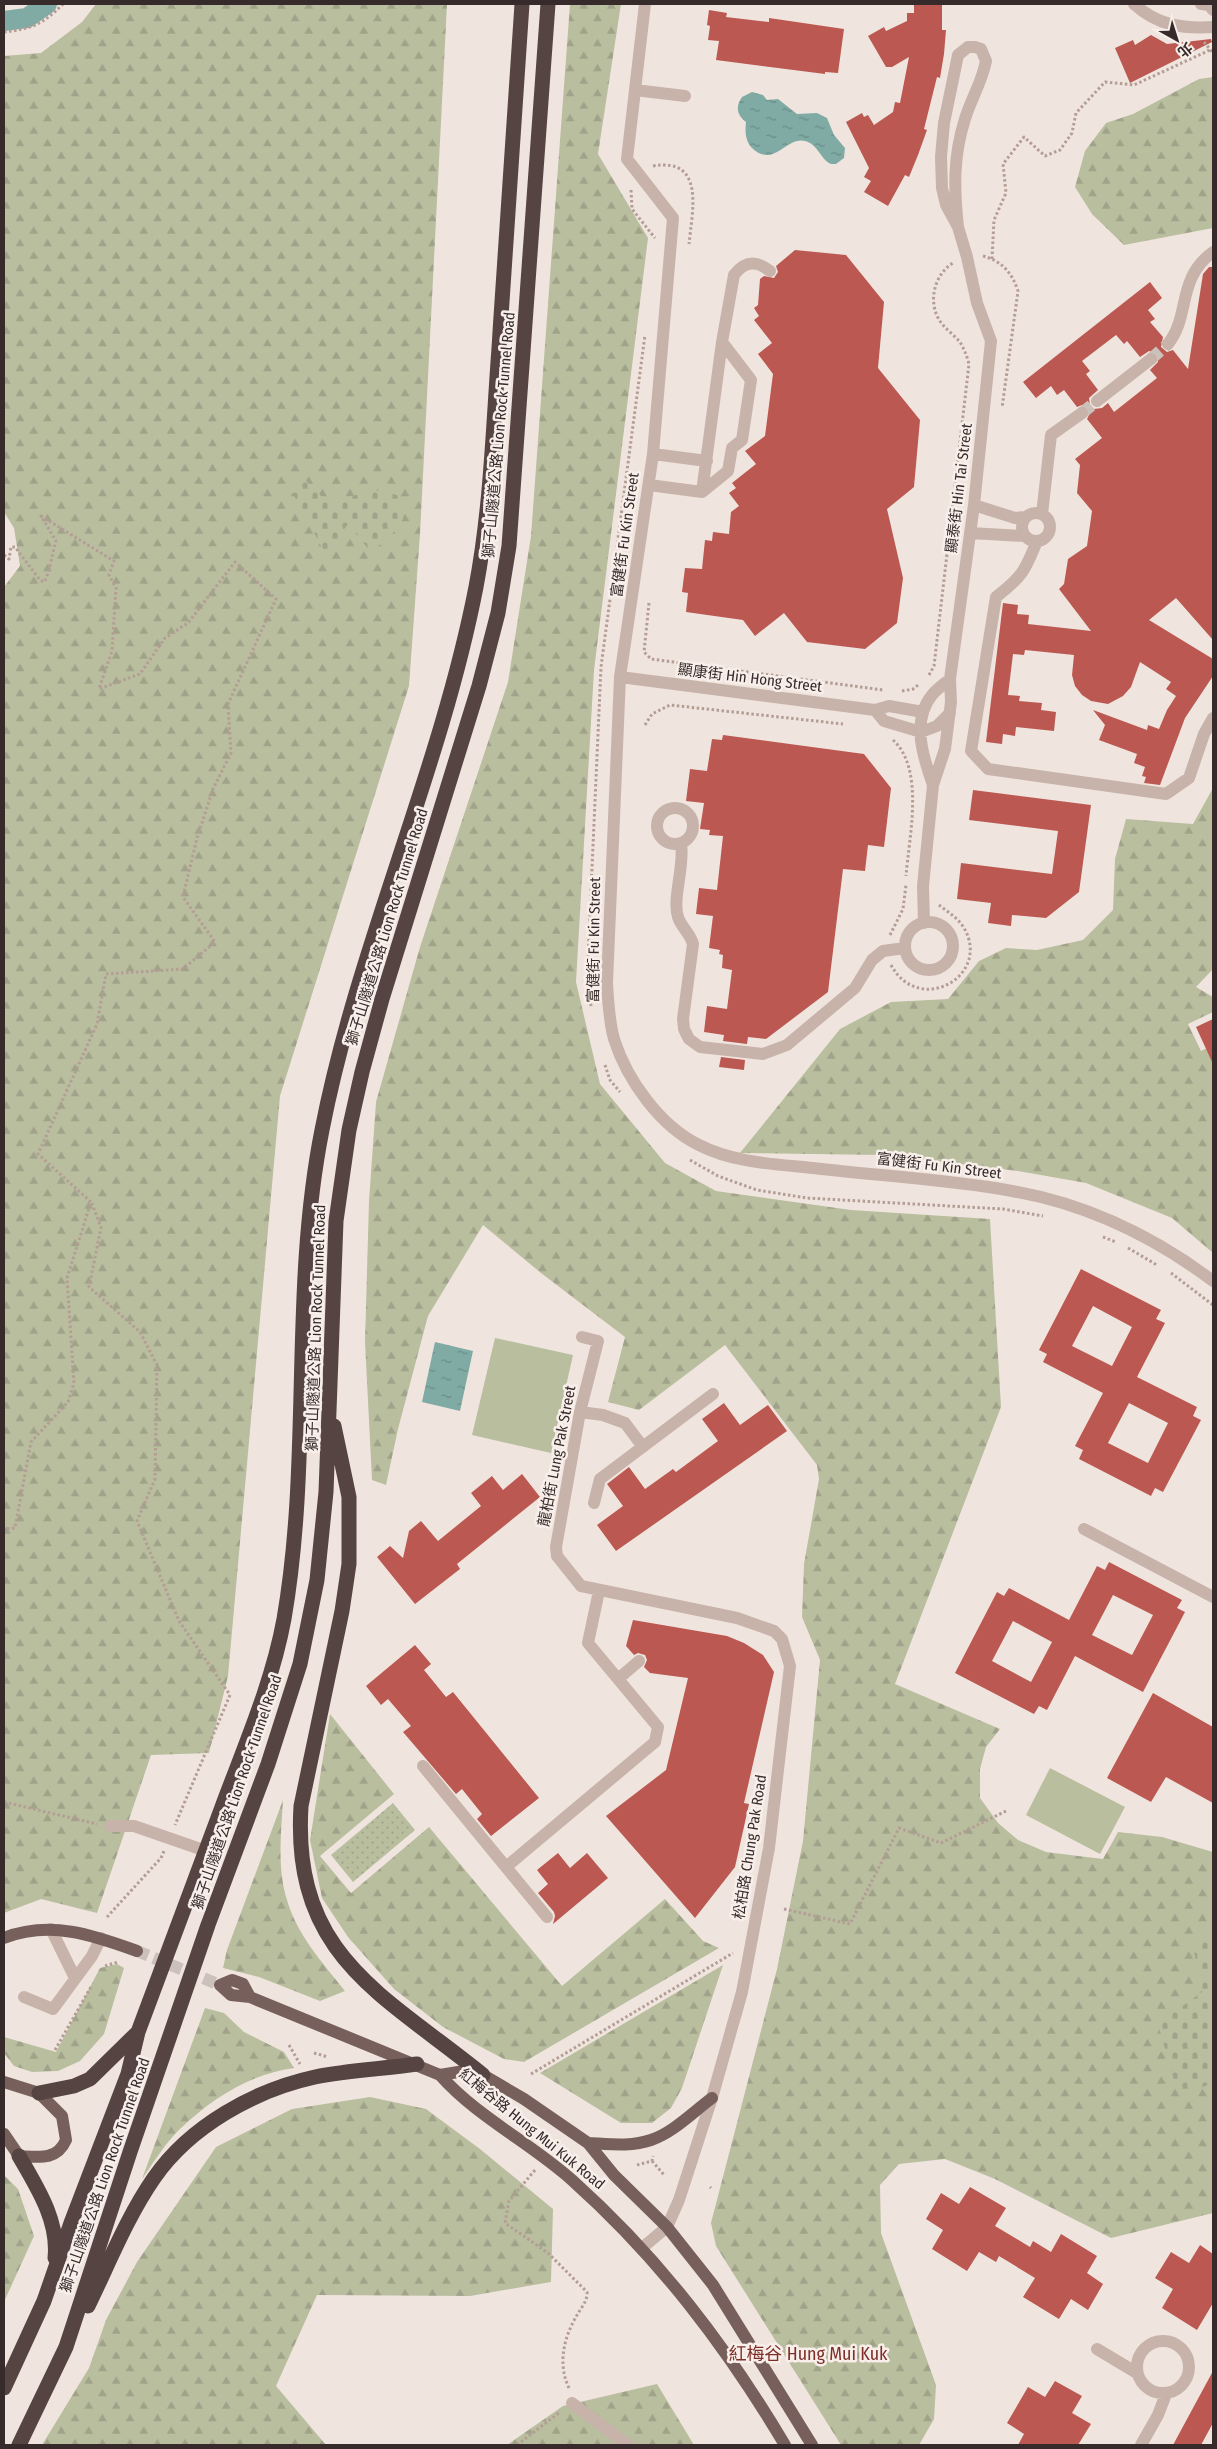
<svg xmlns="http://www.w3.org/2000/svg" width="1217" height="2449" viewBox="0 0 1217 2449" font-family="'Fira Sans Condensed','Noto Sans TC',sans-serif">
<defs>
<pattern id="forest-firs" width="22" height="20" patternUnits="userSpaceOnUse" patternTransform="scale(1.25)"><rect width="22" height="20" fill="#b9be9f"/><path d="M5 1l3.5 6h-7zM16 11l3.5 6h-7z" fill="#a0a389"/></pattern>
<pattern id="cemetery-stones" width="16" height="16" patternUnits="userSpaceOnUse" patternTransform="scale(1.25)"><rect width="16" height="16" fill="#b9be9f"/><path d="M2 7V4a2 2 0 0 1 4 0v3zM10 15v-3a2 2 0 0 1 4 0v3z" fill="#a0a389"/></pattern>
<pattern id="park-dots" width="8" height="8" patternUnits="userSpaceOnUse" patternTransform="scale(1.25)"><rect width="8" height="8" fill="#b9be9f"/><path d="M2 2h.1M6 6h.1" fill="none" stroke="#a0a389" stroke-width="1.8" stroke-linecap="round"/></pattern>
<pattern id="water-ripples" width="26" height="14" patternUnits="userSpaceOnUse" patternTransform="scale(1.25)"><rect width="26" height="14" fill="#80aba5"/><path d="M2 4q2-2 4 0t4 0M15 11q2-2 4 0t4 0" fill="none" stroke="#6a8b87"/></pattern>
</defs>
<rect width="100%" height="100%" fill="#f0e5de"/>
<!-- grass -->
<path fill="#b9be9f" d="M 495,1338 L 573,1355 L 551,1453 L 472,1435 Z
M 1050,1768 L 1125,1807 L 1100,1854 L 1026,1815 Z"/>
<!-- forest -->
<path fill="url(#forest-firs)" d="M 96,4 L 447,4 L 420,534 L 409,686 L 280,1096 L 228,1676 L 209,1753 L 151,1755 L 97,1913 L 41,1899 L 4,1913 L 4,587 L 20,566 L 14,528 L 4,512 L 4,56 L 41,53 L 82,22 Z
M 570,4 L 621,4 L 598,154 L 648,238 L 594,670 L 576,982 L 600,1084 L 665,1163 L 716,1191 L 851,1210 L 990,1219 L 1001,1407 L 895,1684 L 1000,1729 L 986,1747 L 980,1769 L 980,1798 L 998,1823 L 1018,1840 L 1046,1852 L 1103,1859 L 1118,1832 L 1162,1837 L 1213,1852 L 1213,2213 L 1111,2238 L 995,2179 L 945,2159 L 899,2164 L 880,2185 L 881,2233 L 936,2385 L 934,2419 L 919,2445 L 841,2445 L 716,2246 L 711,2223 L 777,1969 L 803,1841 L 820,1660 L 802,1617 L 804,1564 L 819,1479 L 817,1465 L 725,1345 L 639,1410 L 608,1402 L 625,1337 L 541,1273 L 483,1225 L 428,1316 L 398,1429 L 386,1485 L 372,1480 L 365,1342 L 369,1201 L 376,1102 L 420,947 L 508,682 L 531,536 Z
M 1213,77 L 1213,228 L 1124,245 L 1092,214 L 1075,187 L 1085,151 L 1106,123 L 1133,114 L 1199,79 Z
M 1213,788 L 1213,969 L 1196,987 L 1213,997 L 1213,1012 L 1188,1024 L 1201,1051 L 1213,1045 L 1213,1253 L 1172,1218 L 1086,1183 L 1018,1171 L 883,1155 L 740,1153 L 840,1029 L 891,1002 L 948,999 L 979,961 L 1006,948 L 1037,950 L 1083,940 L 1113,910 L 1115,859 L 1126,819 L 1193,824 Z
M 330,1714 L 394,1794 L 320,1856 L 351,1893 L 429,1827 L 562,1986 L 665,1899 L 703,1941 L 719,1948 L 524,2062 L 504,2059 L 443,2027 L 394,1989 L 348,1937 L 322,1898 L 310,1840 Z
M 283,1800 C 281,1833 277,1868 287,1900 C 297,1935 323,1963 345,1991 L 320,2001 L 259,1977 L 223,1968 L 227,1950 Z
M 117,1964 L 124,1968 L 104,2034 L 80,2061 L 58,2071 L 32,2072 L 14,2066 L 4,2053 L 4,2037 L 56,2052 L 100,1968 Z
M 723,1965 L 682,2088 L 671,2108 L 652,2123 L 621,2123 L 540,2073 Z
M 205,2008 L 224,2013 L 244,2032 L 284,2052 L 294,2068 C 250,2074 213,2098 181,2128 C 166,2142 154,2162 142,2179 Z
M 370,2097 L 426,2109 L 480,2149 L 553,2209 L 551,2282 L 470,2296 L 317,2295 L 276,2386 L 326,2445 L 42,2445 L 89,2368 L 106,2320 L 137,2262 L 216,2147 L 292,2109 Z
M 4,2175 L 18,2189 L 34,2236 L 4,2302 Z
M 657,2384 L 694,2445 L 507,2445 L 563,2406 Z"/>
<!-- cemetery -->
<path fill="url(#cemetery-stones)" d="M 304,479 L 326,501 L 381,490 L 399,496 L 403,519 L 388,540 L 370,551 L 348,524 L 326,555 L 291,490 Z
M 1213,1933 L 1213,2082 L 1187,2095 L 1174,2080 L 1158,2024 L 1202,1992 L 1192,1941 Z"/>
<!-- park -->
<path fill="url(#park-dots)" d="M 393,1803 L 415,1830 L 353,1882 L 331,1855 Z"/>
<!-- water -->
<path fill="url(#water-ripples)" d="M 752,92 L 763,95 L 767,100 L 778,99 L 797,114 L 817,113 L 827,118 L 834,135 L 845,148 L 844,158 L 836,164 L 831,164 C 820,159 818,144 805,141 C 786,136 774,169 752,148 C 745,140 745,131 746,122 C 737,115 735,107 742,97 Z
M 435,1342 L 473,1351 L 460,1411 L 422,1402 Z"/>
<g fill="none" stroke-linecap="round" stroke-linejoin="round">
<!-- canal -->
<path stroke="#80aba5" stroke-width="20" d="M 4,21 L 27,18 L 47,4"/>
</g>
<!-- building -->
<path fill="#bb5851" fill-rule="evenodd" d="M 914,4 L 942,4 L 942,30 L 946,30 L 944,54 L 940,78 L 937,77 L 924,129 L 927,130 L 918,155 L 909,177 L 905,175 L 888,206 L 864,192 L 871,181 L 864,177 L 869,168 L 846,122 L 862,113 L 864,117 L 868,115 L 874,125 L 893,112 L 895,102 L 900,103 L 909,57 L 892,67 L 886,67 L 868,36 L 884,27 L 886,31 L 907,21 L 907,13 L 914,13 Z
M 709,10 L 727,13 L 726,17 L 769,22 L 769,18 L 844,29 L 838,73 L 825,72 L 825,74 L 716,60 L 719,41 L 708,40 L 710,26 L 707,25 Z
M 1151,35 L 1167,44 L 1211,39 L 1212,42 L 1130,83 L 1115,48 L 1133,40 L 1135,45 Z
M 795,250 L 846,255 L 884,302 L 878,368 L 920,420 L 914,487 L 887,509 L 903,578 L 897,623 L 865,649 L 807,642 L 784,613 L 755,636 L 743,620 L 686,612 L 688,593 L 682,592 L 685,568 L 702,569 L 705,540 L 712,541 L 713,532 L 729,534 L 731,512 L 739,506 L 729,493 L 736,488 L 732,483 L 756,464 L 745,451 L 765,436 L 773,374 L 758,354 L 772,343 L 754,320 L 759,316 L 754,308 L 758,305 L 760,279 L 764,276 L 774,278 L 778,272 L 776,266 Z
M 1209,267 L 1213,267 L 1213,640 L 1176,598 L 1149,620 L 1213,659 L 1213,676 L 1185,718 L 1160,785 L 1144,783 L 1146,777 L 1142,776 L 1145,767 L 1134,763 L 1137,754 L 1099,740 L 1105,725 L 1093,710 L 1147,730 L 1148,725 L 1159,729 L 1167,710 L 1176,696 L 1166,689 L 1171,682 L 1140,662 L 1131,687 L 1123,696 L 1108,704 L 1091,701 L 1082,695 L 1075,686 L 1072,675 L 1074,655 L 1025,650 L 1024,655 L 1013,654 L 1008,695 L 1020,696 L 1019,701 L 1042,703 L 1041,710 L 1056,712 L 1054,731 L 1016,727 L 1015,736 L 1003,734 L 1002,744 L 986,742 L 1003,603 L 1018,605 L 1017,614 L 1029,615 L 1028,624 L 1091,631 L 1059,589 L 1064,584 L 1068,559 L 1087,546 L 1092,511 L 1077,493 L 1080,465 L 1075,459 L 1102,438 L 1087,419 L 1090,413 L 1088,408 L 1082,405 L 1077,407 L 1064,390 L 1057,395 L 1051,386 L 1036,398 L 1023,382 L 1150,282 L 1162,298 L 1148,310 L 1155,319 L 1150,322 L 1163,337 L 1161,347 L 1167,352 L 1173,350 L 1188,369 L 1203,274 ZM 1116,335 L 1124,344 L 1127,341 L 1140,357 L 1149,351 L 1157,354 L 1158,362 L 1150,370 L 1157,378 L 1114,412 L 1108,403 L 1102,408 L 1094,409 L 1090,406 L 1089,398 L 1098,390 L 1086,374 L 1090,371 L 1082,361 Z
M 723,735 L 864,754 L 891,788 L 884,847 L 868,845 L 865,871 L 843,869 L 828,992 L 766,1039 L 748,1037 L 747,1044 L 723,1041 L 724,1035 L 704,1032 L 707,1006 L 727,1009 L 732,970 L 722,968 L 723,955 L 719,954 L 720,950 L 709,948 L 713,916 L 696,914 L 699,888 L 717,890 L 723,836 L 709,835 L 710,830 L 700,829 L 704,803 L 686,801 L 690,769 L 707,771 L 712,739 L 722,740 Z
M 973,790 L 1091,805 L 1079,892 L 1046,918 L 1012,915 L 1011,926 L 988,923 L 991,903 L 957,899 L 961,863 L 1052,874 L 1058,831 L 969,820 Z
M 1213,1019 L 1213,1064 L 1196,1027 Z
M 721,1057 L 745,1060 L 744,1070 L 719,1067 Z
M 1081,1269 L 1161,1310 L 1156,1319 L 1165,1323 L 1137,1377 L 1197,1407 L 1193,1416 L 1201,1420 L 1163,1492 L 1155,1488 L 1151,1496 L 1079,1459 L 1083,1450 L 1075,1446 L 1103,1393 L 1043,1362 L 1047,1354 L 1039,1350 ZM 1093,1306 L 1132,1327 L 1112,1366 L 1072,1346 ZM 1129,1403 L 1168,1423 L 1148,1463 L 1108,1443 Z
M 724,1403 L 740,1425 L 768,1405 L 787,1431 L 616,1551 L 597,1525 L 623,1506 L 607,1484 L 629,1467 L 645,1489 L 673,1469 L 676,1472 L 718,1441 L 702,1419 Z
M 522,1474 L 540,1497 L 457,1564 L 460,1569 L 415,1604 L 377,1557 L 390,1546 L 403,1558 L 409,1531 L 421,1521 L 438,1541 L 481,1506 L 471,1493 L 492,1476 L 503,1490 Z
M 1109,1562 L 1182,1600 L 1177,1608 L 1185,1612 L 1143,1692 L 1075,1656 L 1047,1710 L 1039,1706 L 1034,1714 L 955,1673 L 997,1592 L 1004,1596 L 1009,1588 L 1069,1620 L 1097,1566 L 1105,1570 ZM 1113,1595 L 1153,1615 L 1132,1655 L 1092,1635 ZM 1013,1621 L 1052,1642 L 1031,1682 L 992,1661 Z
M 633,1620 L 727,1636 L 744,1643 L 763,1655 L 774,1672 L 744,1803 L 749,1804 L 735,1867 L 695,1918 L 606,1816 L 666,1770 L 688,1678 L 650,1673 L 644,1667 L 647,1660 L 645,1655 L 638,1653 L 634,1655 L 626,1646 Z
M 415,1645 L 431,1664 L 424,1670 L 446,1697 L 453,1692 L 539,1798 L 491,1836 L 477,1819 L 482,1814 L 462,1789 L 456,1794 L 403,1732 L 411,1726 L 388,1699 L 381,1705 L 366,1686 Z
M 1153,1693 L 1213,1727 L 1213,1803 L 1166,1777 L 1151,1802 L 1107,1778 Z
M 558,1853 L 570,1868 L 587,1853 L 608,1878 L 553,1924 L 555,1916 L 554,1912 L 538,1893 L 548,1884 L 537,1870 Z
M 970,2187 L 1006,2208 L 995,2226 L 1030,2247 L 1033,2241 L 1051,2252 L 1061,2234 L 1097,2256 L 1087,2273 L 1103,2284 L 1088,2310 L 1071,2299 L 1059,2319 L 1023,2297 L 1035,2278 L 999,2256 L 996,2262 L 979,2252 L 967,2271 L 932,2249 L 943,2230 L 926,2219 L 941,2193 L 959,2204 Z
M 1200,2245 L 1213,2254 L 1213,2303 L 1197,2330 L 1162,2308 L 1173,2289 L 1155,2278 L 1171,2252 L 1189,2263 Z
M 1213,2371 L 1213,2423 L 1201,2445 L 1173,2445 Z
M 1055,2381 L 1082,2396 L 1072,2413 L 1091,2424 L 1078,2445 L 1018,2445 L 1024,2434 L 1007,2423 L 1028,2387 L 1045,2397 Z"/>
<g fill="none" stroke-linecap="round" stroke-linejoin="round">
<!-- minor-tunnel -->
<path stroke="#cbc0ba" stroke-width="12" stroke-dasharray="12 6" stroke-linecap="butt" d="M 1151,359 L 1168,344
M 1082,413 L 1097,401"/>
<!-- major-tunnel -->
<path stroke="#cbc0ba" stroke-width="12" stroke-dasharray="12 6" stroke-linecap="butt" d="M 137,1951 L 220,1985"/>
<!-- path -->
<path stroke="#b39d95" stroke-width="3" stroke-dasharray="2.5 2.5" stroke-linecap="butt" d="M 4,32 C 32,29 43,24 63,4
M 1204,42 L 1213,53
M 653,166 C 706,157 692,212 689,244
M 631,190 L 632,209 L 655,238
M 983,256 C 1002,261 1012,273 1018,291 L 1002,408
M 992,259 L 994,220 L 1006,193 L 1003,164 L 1024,137 L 1045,156 L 1060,150 L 1072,133 L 1076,113 L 1105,82 L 1134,85 L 1210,50
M 4,555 L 9,559 L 11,547 L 15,547 L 40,580 L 44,582 C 49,576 53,550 56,541 L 41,516 L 114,561 L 109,575 L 116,588 L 112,651 L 99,689 L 140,674 L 165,638 L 188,623 L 235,562 L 276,599 L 228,704 L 231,753 L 213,789 L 197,838 L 183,897 L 215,942 L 183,969 L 106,974 L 97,1024 L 38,1154 L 91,1202 L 67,1278 L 74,1383 L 68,1402 L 31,1442 L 15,1528 L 4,1529
M 649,603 L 644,652 L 651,659 L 883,690
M 929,675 L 934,666 L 969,364 C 967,356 964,349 960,342 C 955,336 948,331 943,325 C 927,307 932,276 953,263
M 902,691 L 913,689 L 918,685
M 645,725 L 652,714 L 670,705 L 843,724
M 893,740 C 925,769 909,837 906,876
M 890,935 L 903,909 L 906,885
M 891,965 C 919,1017 992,976 964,928 C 958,918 948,912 939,905
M 591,1006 L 587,980 L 601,667 L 645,335
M 605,1065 L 610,1080 L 620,1092
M 690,1160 L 718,1176 L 757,1190 L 807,1198 L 1003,1209 L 1043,1216
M 92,1203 L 101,1228 L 89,1287 L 140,1332 L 157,1365 L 155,1479 L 137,1521 L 179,1621 L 230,1695 L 175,1825
M 1103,1237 L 1116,1242
M 1128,1248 L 1157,1265
M 1171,1273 L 1213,1305
M 4,1775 L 4,1782
M 4,1802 L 97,1824
M 784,1909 L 850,1924 L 899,1828 L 941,1843 L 1008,1810
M 107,1917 L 161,1858 L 164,1851
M 105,1966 L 118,1962
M 289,2045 L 300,2064
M 55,2050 L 92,1985
M 314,2053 L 328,2057
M 531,2074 L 733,1953
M 652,2161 L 665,2176
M 637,2165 L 652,2161 L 653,2156
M 535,2170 L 509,2201 L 505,2223 L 548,2253 L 587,2292 C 588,2301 580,2309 576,2317 C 563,2339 558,2365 569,2388
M 710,2187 L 711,2188
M 517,2445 L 560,2412"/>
<!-- minor -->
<path stroke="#c8b3ab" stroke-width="12" d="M 645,4 L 627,159 L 673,218 L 653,454 L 620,677 L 607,983 C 608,1001 609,1021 614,1039 C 627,1080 660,1126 699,1145 C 734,1163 775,1164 813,1168 C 879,1176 947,1179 1012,1191 C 1087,1204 1153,1236 1213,1281
M 1134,4 C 1157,25 1182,29 1213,27
M 1201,4 L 1209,5 L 1213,10
M 635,90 L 685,96
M 1168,344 C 1191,315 1176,279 1213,252
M 1097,401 L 1151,359
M 653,454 L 707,461
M 649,485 L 702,492 L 728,471 L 732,448 L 742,440 L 751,380 L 722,342
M 702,492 L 722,342 L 734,275 C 745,261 756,260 770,271
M 974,505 L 1015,518 L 1025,517
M1022 527a14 14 0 1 1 28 0a14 14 0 1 1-28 0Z
M 1042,514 L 1051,435 L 1082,413
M 970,533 L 1024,536
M 1037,541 C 1025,571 1022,577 996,597 L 971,751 L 988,769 L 1166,794 L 1189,778 L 1204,734 L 1213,718
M 620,677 L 875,710 L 889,706 L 923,712
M 875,710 L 884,721 L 921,732 L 937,726 L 950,713
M 933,785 C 923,757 911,721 932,695 C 937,689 944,684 950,679
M657 826a18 18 0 1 1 36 0a18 18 0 1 1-36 0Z
M 681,843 C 685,865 672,899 678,917 C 681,927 690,933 693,944 L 683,1019 L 684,1029 L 689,1039 L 700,1047 L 763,1054 L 787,1045 L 855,988 L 872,960 L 883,951 L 905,948
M905 946a24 24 0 1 1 48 0a24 24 0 1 1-48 0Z
M 924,923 L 923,886 L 933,785 L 945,749 L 951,702 L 950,679 L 974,505 L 991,341 L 977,303 L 967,257 L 958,227 L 946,205 L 942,188 L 941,157 L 944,123 L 958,55 L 968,47 L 975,47 L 981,49 L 986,61 C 982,82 971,99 965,119 C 953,156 954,189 958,227
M 582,1337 L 598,1341 L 580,1412 L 556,1547 L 557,1556 L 581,1586 L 737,1618 L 774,1631 L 782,1639 L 790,1666 L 769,1848 L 742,1992 L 712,2098 L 679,2200 L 667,2227 L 642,2248
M 580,1412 L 603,1415 L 625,1423 L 643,1447
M 594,1503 L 600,1479 L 713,1394
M 1084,1529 L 1213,1597
M 618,1679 L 639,1661
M 423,1766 L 547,1917
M 110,1826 L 134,1826 L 206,1851
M 506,1867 L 655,1742 L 658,1727 L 588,1643 L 599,1591
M 51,1929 L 75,1978
M 24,1997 L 53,2009 L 92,1956 L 101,1938
M1137 2367a26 26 0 1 1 52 0a26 26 0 1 1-52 0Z
M 1097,2349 L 1137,2373
M 572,2403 L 628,2445
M 1141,2445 L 1158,2415 L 1166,2394"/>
<!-- major -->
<path stroke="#77605c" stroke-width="12" d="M 4,1938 C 50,1920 93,1935 137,1951
M 250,1997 L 243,1984 L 232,1980 L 220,1985 L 231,1995 L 250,1997 L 440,2075 C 477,2117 531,2143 573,2181 C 659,2258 726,2346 785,2445
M 440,2075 L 464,2071 L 483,2075 L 524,2099 L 588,2143 L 614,2175 L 667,2227 L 713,2285 L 812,2445
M 4,2082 L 39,2093 L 62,2116 L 66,2140 C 57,2161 38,2157 19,2156 L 4,2134
M 588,2143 C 609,2144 631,2147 651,2140 C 674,2132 693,2112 712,2098"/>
<!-- highway -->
<path stroke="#564442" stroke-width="15" d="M 334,1426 L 349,1497 L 349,1564 L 342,1611 L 301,1806 C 292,1956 382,1993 483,2075
M 39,2093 L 74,2086 L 90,2079 L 138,2032
M 19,2156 C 37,2187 59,2221 55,2258
M 88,2306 C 109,2263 127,2217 154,2178 C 190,2126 255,2090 315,2077 C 349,2070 383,2069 417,2064
M 4,2388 L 44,2301 L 71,2223 L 128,2074 L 138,2032 C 166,1957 194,1882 222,1807 C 245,1745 272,1684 284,1619 C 312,1457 290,1291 322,1130 C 358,945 440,772 476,587 C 491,508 493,428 499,348 C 506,233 514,118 522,4
M 19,2445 L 66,2347 L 130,2152 L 208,1925 L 268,1764 L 300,1664 L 317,1580 L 326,1492 L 336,1221 L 349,1130 L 362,1072 L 382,999 L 479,686 L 498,613 L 509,546 L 548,4"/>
</g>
<g text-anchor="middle" stroke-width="5" stroke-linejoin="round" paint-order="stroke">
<!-- street labels -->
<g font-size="15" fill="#362b2a" stroke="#f8efea">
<text transform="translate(499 435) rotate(-85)" y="5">獅子山隧道公路 Lion Rock Tunnel Road</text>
<text transform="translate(959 488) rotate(-83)" y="5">顯泰街 Hin Tai Street</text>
<text transform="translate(625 535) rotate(-82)" y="5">富健街 Fu Kin Street</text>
<text transform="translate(750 678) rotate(7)" y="5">顯康街 Hin Hong Street</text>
<text transform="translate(387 927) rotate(-73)" y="5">獅子山隧道公路 Lion Rock Tunnel Road</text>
<text transform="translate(594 940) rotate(-89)" y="5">富健街 Fu Kin Street</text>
<text transform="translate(939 1166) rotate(7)" y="5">富健街 Fu Kin Street</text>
<text transform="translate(316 1328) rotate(-88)" y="5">獅子山隧道公路 Lion Rock Tunnel Road</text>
<text transform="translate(557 1456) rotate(-79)" y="5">龍柏街 Lung Pak Street</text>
<text transform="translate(237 1792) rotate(-71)" y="5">獅子山隧道公路 Lion Rock Tunnel Road</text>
<text transform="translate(750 1847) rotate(-81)" y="5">松柏路 Chung Pak Road</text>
<text transform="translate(532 2129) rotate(39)" y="5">紅梅谷路 Hung Mui Kuk Road</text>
<text transform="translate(105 2175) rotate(-71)" y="5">獅子山隧道公路 Lion Rock Tunnel Road</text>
</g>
<!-- quarter labels -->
<g font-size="18" fill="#7e2f2a" stroke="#f8efea">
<text x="808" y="2360">紅梅谷 Hung Mui Kuk</text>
</g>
</g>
<!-- border -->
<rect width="1217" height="2449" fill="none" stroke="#362b2a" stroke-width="10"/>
<!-- north arrow -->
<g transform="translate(1177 40) rotate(141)" stroke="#f8efea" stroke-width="4" paint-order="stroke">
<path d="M0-4L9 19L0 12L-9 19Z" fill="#362b2a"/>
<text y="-8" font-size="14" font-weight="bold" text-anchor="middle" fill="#362b2a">北</text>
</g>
</svg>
